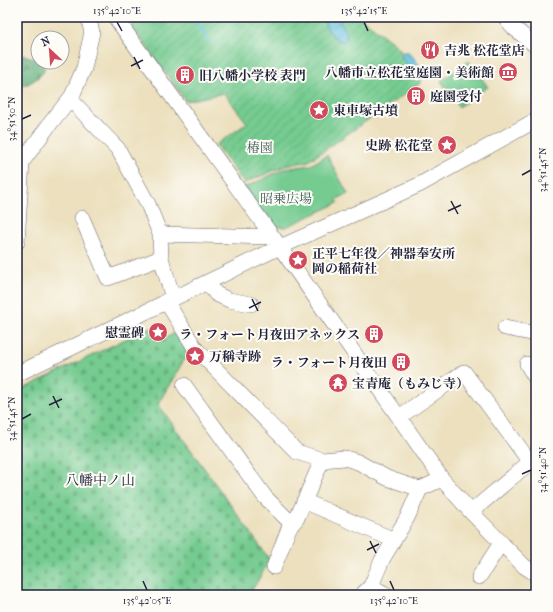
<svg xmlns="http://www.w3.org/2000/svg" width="553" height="612" viewBox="0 0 553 612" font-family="'IM FELL French Canon','Noto Serif JP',serif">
<defs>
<pattern id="grass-tufts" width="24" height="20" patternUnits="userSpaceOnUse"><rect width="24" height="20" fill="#75cb90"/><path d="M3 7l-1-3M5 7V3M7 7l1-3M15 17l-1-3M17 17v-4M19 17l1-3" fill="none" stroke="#65ae7d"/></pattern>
<pattern id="forest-firs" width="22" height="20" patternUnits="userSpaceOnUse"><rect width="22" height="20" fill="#60af7a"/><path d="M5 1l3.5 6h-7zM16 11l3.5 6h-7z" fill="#4f8e65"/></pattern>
<pattern id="cemetery-stones" width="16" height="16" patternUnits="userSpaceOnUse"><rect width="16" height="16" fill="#75cb90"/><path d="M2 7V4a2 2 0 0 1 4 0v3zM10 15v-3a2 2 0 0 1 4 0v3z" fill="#65ae7d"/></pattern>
<pattern id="garden-furrows" width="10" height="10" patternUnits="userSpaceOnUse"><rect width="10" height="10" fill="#75cb90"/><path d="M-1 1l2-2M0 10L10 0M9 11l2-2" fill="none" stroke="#65ae7d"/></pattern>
<pattern id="water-waves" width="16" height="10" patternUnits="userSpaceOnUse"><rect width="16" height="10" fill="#5dbedb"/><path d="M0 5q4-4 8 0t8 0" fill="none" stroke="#4c9ab3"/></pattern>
</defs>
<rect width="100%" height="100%" fill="#fdfcf7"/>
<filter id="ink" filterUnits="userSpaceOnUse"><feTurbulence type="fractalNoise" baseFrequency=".025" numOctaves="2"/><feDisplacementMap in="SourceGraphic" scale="8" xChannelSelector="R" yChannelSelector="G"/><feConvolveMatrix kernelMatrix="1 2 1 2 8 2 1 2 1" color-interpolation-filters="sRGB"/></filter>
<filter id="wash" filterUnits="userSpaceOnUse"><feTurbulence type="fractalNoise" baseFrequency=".012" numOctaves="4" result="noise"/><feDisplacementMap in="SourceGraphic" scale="16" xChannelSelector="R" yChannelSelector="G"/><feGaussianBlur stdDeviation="0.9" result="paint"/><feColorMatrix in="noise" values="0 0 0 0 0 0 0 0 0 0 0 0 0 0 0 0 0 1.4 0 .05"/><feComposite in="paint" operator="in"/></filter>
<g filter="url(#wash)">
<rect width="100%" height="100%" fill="#ece0be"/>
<!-- grass -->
<path fill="url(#grass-tufts)" stroke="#4c7666" d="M 469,61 L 488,87 L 459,107 L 441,81 Z"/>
<!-- forest -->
<path fill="url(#forest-firs)" stroke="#41685a" d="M 24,55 L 38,59 L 38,62 L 42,62 C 43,65 45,68 44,71 C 41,78 24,87 17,88 L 17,58 Z"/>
<!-- cemetery -->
<path fill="url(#cemetery-stones)" stroke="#4c7666" d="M 150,327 L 158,342 L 179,331 L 191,348 L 158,404 L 270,560 L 251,592 L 239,595 L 17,595 L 17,392 Z"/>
<!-- park -->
<path fill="#75cb90" stroke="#4c7666" d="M 327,155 L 348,194 L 337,199 L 338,203 L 286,227 L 273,226 L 244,188 L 284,169 L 311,165 Z"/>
<!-- garden -->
<path fill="url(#garden-furrows)" stroke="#4c7666" d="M 125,17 L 360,17 L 398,47 L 422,82 L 309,161 L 285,166 L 244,183 L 216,145 L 247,123 L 224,93 L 186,101 Z"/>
<!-- water -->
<path fill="url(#water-waves)" stroke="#40708b" d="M 321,17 L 338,17 L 346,32 L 347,38 L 344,42 C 331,40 327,27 321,17 Z
M 403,52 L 409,52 C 414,59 424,68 421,76 L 417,77 L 414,75 L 411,68 L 404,61 L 401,56 Z"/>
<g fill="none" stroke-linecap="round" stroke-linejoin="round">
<!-- stream -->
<path stroke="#5dbedb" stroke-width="3.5" d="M 197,17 L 195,18 L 208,40"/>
</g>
</g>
<g filter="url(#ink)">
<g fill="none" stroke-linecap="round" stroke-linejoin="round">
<defs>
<path id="minor" d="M 115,17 L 280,247 L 442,479 L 471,512 L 524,566 L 536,574
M 505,17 L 514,28 L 536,46
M 70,99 L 118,149 L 148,204 L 160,234 L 161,258 L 173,298
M 82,218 L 108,278 L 161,258
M 160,234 L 273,237
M 17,242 L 22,162 L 49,125 L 72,96 L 84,68 L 92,32 L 88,17
M 207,282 L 216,294 L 229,300 L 251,304
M 166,301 L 195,348 L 297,452 L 322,460 L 345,458 L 358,462 L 387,478 L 420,489
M 505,328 L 536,334
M 527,364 L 536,379
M 17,374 L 280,247 L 419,185 L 536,120
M 184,385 L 265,497 L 292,524
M 399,417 L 464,372 L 530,462 L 536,458
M 304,501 L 394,540
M 471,512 L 530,462
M 274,567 L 289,528 L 297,518 L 322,460
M 479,577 L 501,543
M 371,586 L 387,595
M 362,595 L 371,586 L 382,560 L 407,518 L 420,489 L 442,479"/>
</defs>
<!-- minor casing -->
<use href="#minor" stroke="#696469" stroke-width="16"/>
<!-- minor -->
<use href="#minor" stroke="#fff" stroke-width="15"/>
</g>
</g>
<!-- ticks -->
<path fill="none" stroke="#22223b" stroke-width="1.5" d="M 117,22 L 122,31M 364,22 L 368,31M 134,57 L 140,69M 131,66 L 143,60M 22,119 L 31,115M 522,175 L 531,170M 451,201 L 458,214M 448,211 L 461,205M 252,299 L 258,311M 249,308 L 261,302M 53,396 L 59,408M 49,405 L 62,399M 22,419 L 31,414M 522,474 L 531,470M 370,541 L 376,553M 367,550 L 379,544M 143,581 L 147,590M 390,581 L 394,590"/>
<!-- icons -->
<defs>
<symbol id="restaurant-disc" viewBox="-11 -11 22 22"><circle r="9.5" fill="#d1495b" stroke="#fdfcf7"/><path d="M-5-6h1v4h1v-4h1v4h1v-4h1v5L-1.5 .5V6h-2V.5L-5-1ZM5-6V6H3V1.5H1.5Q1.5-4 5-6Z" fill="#fff"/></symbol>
<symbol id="museum-disc" viewBox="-11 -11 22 22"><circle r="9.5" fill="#d1495b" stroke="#fdfcf7"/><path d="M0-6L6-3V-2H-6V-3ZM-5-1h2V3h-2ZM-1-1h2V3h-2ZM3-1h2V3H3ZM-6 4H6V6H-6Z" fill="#fff"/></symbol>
<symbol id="building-disc" viewBox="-11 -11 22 22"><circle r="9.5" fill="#d1495b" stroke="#fdfcf7"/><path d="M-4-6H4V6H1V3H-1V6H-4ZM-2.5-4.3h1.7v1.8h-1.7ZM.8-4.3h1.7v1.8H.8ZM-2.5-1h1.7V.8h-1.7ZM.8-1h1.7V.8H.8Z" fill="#fff"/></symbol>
<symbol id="sight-disc" viewBox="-11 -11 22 22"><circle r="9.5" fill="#d1495b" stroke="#fdfcf7"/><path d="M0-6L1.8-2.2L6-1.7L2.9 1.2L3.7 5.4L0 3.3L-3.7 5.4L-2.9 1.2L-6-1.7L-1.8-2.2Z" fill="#fff"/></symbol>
<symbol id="temple-disc" viewBox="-11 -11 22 22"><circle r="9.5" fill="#d1495b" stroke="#fdfcf7"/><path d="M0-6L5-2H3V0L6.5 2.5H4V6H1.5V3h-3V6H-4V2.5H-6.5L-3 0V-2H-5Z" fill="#fff"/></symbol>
</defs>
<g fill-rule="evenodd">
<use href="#restaurant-disc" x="419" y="39" width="22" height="22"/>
<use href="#museum-disc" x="497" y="61" width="22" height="22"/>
<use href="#building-disc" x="174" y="64" width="22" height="22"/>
<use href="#building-disc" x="405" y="85" width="22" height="22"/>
<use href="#sight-disc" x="308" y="99" width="22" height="22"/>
<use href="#sight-disc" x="436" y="134" width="22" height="22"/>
<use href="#sight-disc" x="287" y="249" width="22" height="22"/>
<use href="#sight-disc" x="147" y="321" width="22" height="22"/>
<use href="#building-disc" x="363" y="323" width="22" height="22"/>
<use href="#sight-disc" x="184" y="345" width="22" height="22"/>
<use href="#building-disc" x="390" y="351" width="22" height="22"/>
<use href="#temple-disc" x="327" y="372" width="22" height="22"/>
</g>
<g text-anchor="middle" stroke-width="4" stroke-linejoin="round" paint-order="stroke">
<!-- poi labels -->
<g font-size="13" font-weight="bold" fill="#22223b" stroke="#fdfcf7" text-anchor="start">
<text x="444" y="55">吉兆 松花堂店</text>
<text x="494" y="77" text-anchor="end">八幡市立松花堂庭園・美術館</text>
<text x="199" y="80">旧八幡小学校 表門</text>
<text x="430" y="101">庭園受付</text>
<text x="333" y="115">東車塚古墳</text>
<text x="433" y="150" text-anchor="end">史跡 松花堂</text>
<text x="312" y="258">正平七年役／神器奉安所<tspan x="312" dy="15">岡の稲荷社</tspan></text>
<text x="144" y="337" text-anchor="end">慰霊碑</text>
<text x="360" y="339" text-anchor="end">ラ・フォート月夜田アネックス</text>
<text x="209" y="361">万稱寺跡</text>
<text x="387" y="367" text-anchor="end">ラ・フォート月夜田</text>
<text x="352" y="388">宝青庵（もみじ寺）</text>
</g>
<!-- park labels -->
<g font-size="13" fill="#3f5d59" stroke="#fdfcf7">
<text x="260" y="152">椿園</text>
<text x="286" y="203">昭乗広場</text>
</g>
<!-- neighbourhood labels -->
<g font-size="14" fill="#22223b" stroke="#fdfcf7">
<text x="100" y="485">八幡中ノ山</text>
</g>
</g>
<!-- margin -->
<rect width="553" height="612" fill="none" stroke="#fdfcf7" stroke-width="44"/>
<!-- north arrow -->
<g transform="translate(50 50) rotate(334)"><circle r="19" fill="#fdfcf7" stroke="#a5a5ac"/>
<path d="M0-3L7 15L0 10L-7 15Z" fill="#d1495b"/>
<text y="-6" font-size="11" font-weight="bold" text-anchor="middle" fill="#22223b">N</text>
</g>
<rect x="22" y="22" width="509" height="568" fill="none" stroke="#22223b" stroke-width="1.5"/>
<g font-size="10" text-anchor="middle" fill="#22223b">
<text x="117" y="14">135°42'10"E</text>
<text x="364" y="14">135°42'15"E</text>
<text transform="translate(11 119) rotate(-90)" y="4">34°51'50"N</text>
<text transform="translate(542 170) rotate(-90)" y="4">34°51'45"N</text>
<text transform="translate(11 419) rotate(-90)" y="4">34°51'45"N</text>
<text transform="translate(542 470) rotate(-90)" y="4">34°51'40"N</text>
<text x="147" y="604">135°42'05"E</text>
<text x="394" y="604">135°42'10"E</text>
</g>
</svg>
